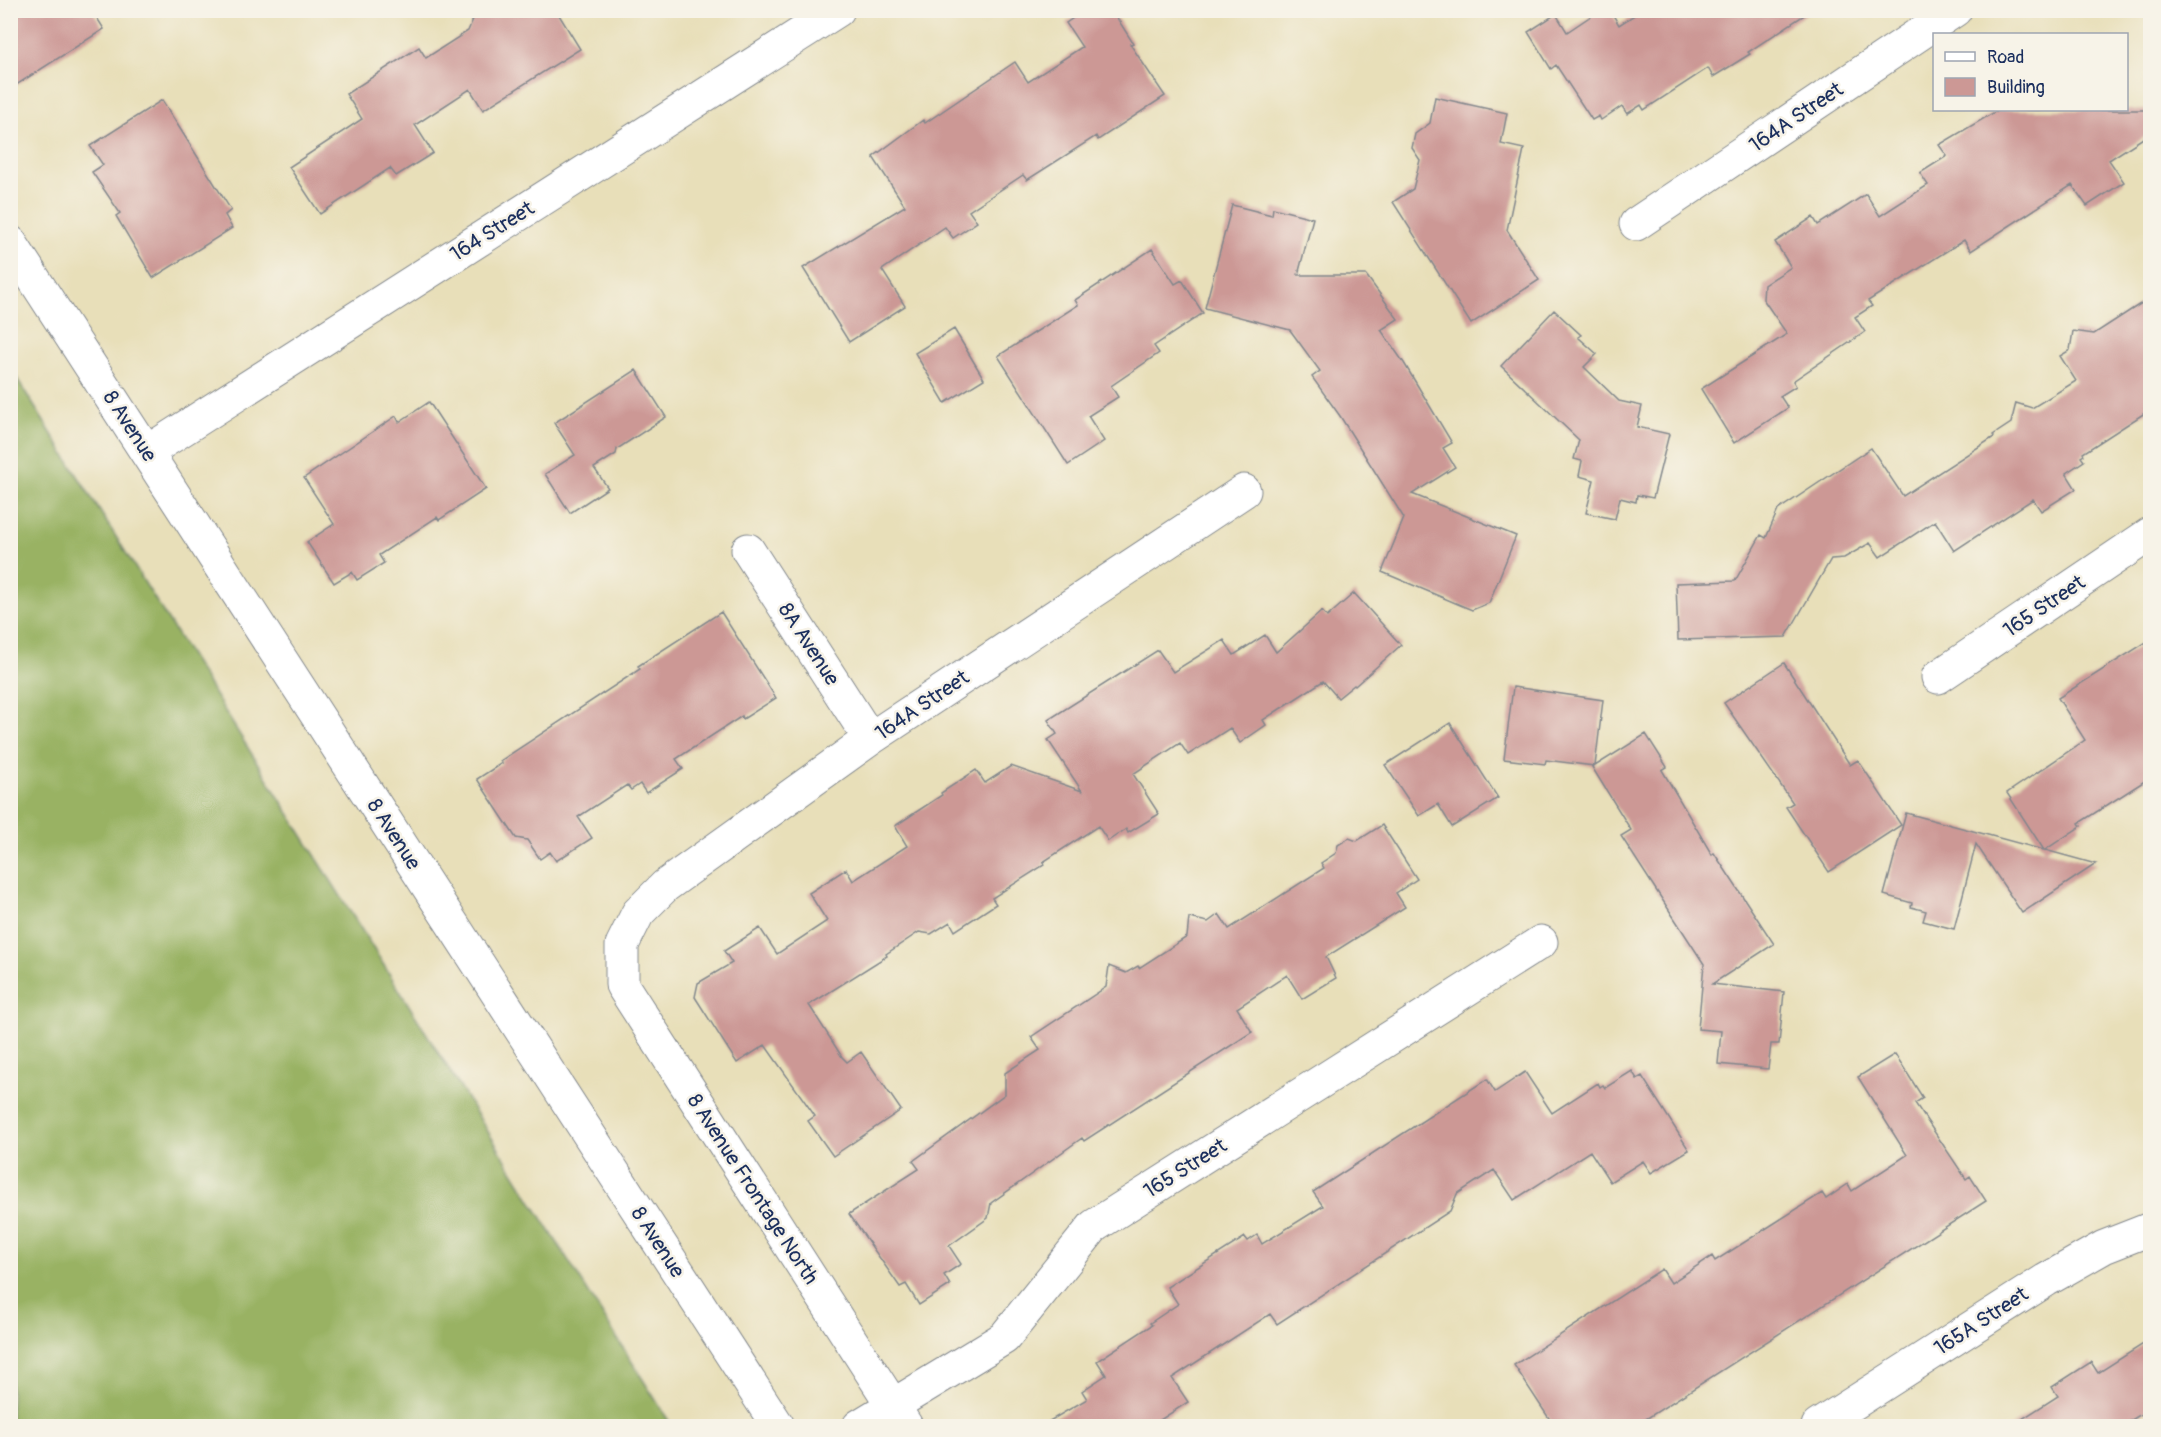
<svg xmlns="http://www.w3.org/2000/svg" width="2161" height="1437" viewBox="0 0 2161 1437" font-family="Pangolin,sans-serif">
<rect width="100%" height="100%" fill="#f7f3e8"/>
<filter id="ink" filterUnits="userSpaceOnUse"><feTurbulence type="fractalNoise" baseFrequency=".0167" numOctaves="2"/><feDisplacementMap in="SourceGraphic" scale="12" xChannelSelector="R" yChannelSelector="G"/><feConvolveMatrix kernelMatrix="1 2 1 2 8 2 1 2 1" color-interpolation-filters="sRGB"/></filter>
<filter id="wash" filterUnits="userSpaceOnUse"><feTurbulence type="fractalNoise" baseFrequency=".008" numOctaves="4" result="noise"/><feDisplacementMap in="SourceGraphic" scale="24" xChannelSelector="R" yChannelSelector="G"/><feGaussianBlur stdDeviation="1.35" result="paint"/><feColorMatrix in="noise" values="0 0 0 0 0 0 0 0 0 0 0 0 0 0 0 0 0 1.4 0 .05"/><feComposite in="paint" operator="in"/></filter>
<g filter="url(#wash)">
<rect width="100%" height="100%" fill="#e8dfb9"/>
<!-- forest -->
<path fill="#99b264" stroke="#5a7061" stroke-width="1.5" d="M 11,369 L 672,1426 L 11,1426 Z"/>
<g id="blocks">
<!-- building -->
<path fill="#cc9895" d="M 10,10 L 92,10 L 104,29 L 10,89 Z
M 477,10 L 556,10 L 580,49 L 483,110 L 470,89 L 415,125 L 433,153 L 396,176 L 390,168 L 320,214 L 289,167 L 362,119 L 346,94 L 419,47 L 426,58 L 468,31 Z
M 1085,10 L 1112,10 L 1133,43 L 1130,44 L 1165,96 L 1098,140 L 1096,136 L 1027,180 L 1023,175 L 969,211 L 977,222 L 953,238 L 945,227 L 882,270 L 905,306 L 849,342 L 803,268 L 905,206 L 873,157 L 923,120 L 925,123 L 1015,62 L 1028,82 L 1082,47 L 1066,23 Z
M 1600,10 L 1610,10 L 1619,25 L 1642,10 L 1812,10 L 1748,52 L 1750,54 L 1713,77 L 1708,68 L 1644,110 L 1641,105 L 1627,114 L 1622,106 L 1601,120 L 1599,116 L 1592,120 L 1556,65 L 1551,69 L 1528,32 L 1556,14 L 1567,32 Z
M 1435,97 L 1507,113 L 1501,144 L 1524,149 L 1507,230 L 1539,280 L 1471,324 L 1393,202 L 1413,189 L 1420,160 L 1412,148 L 1415,134 L 1430,123 Z
M 162,100 L 231,210 L 225,215 L 232,228 L 153,278 L 116,216 L 120,213 L 92,172 L 103,165 L 90,146 Z
M 1998,110 L 2151,110 L 2151,133 L 2109,160 L 2124,182 L 2087,206 L 2072,185 L 1971,251 L 1964,240 L 1868,301 L 1872,306 L 1855,317 L 1865,332 L 1793,381 L 1796,386 L 1780,396 L 1788,408 L 1734,443 L 1701,389 L 1787,334 L 1763,299 L 1764,285 L 1791,267 L 1775,242 L 1813,217 L 1818,225 L 1866,194 L 1880,216 L 1928,185 L 1920,173 L 1947,156 L 1939,145 Z
M 1232,205 L 1272,215 L 1273,208 L 1313,218 L 1298,275 L 1366,275 L 1398,319 L 1381,330 L 1404,363 L 1452,443 L 1443,448 L 1455,467 L 1412,494 L 1516,536 L 1489,603 L 1472,610 L 1382,572 L 1404,518 L 1340,416 L 1312,377 L 1320,371 L 1290,330 L 1205,308 Z
M 1152,249 L 1175,284 L 1182,280 L 1203,313 L 1154,346 L 1159,353 L 1111,386 L 1118,397 L 1088,416 L 1104,441 L 1068,465 L 998,356 L 1078,305 L 1075,300 Z
M 2151,297 L 2151,409 L 2083,453 L 2084,455 L 2081,457 L 2084,461 L 2066,473 L 2076,489 L 2041,511 L 2033,499 L 1954,551 L 1935,521 L 1880,557 L 1870,543 L 1844,558 L 1831,559 L 1786,637 L 1678,640 L 1676,583 L 1735,581 L 1761,535 L 1766,538 L 1778,510 L 1871,448 L 1903,496 L 1994,437 L 1993,435 L 2011,423 L 2016,403 L 2032,408 L 2076,381 L 2060,356 L 2070,350 L 2073,331 L 2094,334 Z
M 1554,310 L 1581,335 L 1578,337 L 1597,354 L 1584,367 L 1619,401 L 1642,406 L 1637,427 L 1669,434 L 1653,498 L 1637,495 L 1636,502 L 1620,498 L 1615,519 L 1586,513 L 1594,480 L 1579,476 L 1582,461 L 1574,459 L 1579,440 L 1501,366 Z
M 954,329 L 984,379 L 945,403 L 915,353 Z
M 636,370 L 666,417 L 617,449 L 616,454 L 594,468 L 608,488 L 570,513 L 545,474 L 575,455 L 554,423 Z
M 429,402 L 486,489 L 439,520 L 437,517 L 379,555 L 384,563 L 357,580 L 352,572 L 334,583 L 307,542 L 334,524 L 304,478 L 396,416 L 399,422 Z
M 1354,593 L 1401,645 L 1355,686 L 1354,685 L 1338,698 L 1323,681 L 1263,720 L 1266,725 L 1240,743 L 1230,728 L 1188,755 L 1180,743 L 1133,774 L 1159,814 L 1128,833 L 1126,829 L 1108,841 L 1098,826 L 1043,862 L 1044,865 L 992,898 L 996,904 L 955,931 L 950,922 L 931,934 L 919,932 L 886,954 L 887,956 L 809,1005 L 842,1057 L 847,1062 L 861,1052 L 901,1110 L 833,1156 L 808,1121 L 815,1116 L 765,1045 L 737,1063 L 695,997 L 698,983 L 732,963 L 724,951 L 760,928 L 777,954 L 827,921 L 809,893 L 846,869 L 853,881 L 907,846 L 895,826 L 942,795 L 941,793 L 976,770 L 985,783 L 1011,766 L 1082,791 L 1048,740 L 1057,734 L 1048,720 L 1158,650 L 1173,672 L 1224,640 L 1234,655 L 1265,635 L 1276,652 L 1322,611 L 1327,617 Z
M 721,612 L 776,698 L 743,719 L 742,716 L 676,759 L 683,769 L 646,793 L 640,784 L 631,790 L 627,785 L 578,817 L 592,838 L 556,861 L 550,852 L 540,859 L 527,840 L 516,838 L 477,779 L 502,763 L 500,761 L 640,669 L 638,666 Z
M 2151,639 L 2151,777 L 2079,823 L 2081,826 L 2045,850 L 2096,864 L 2022,913 L 1976,844 L 1954,929 L 1923,921 L 1926,911 L 1911,907 L 1912,903 L 1884,895 L 1906,813 L 2044,850 L 2007,793 L 2085,740 L 2058,698 Z
M 1784,663 L 1850,765 L 1858,760 L 1901,825 L 1829,872 L 1786,807 L 1793,803 L 1724,703 Z
M 1513,687 L 1603,700 L 1595,766 L 1646,734 L 1667,767 L 1662,770 L 1712,855 L 1714,853 L 1774,944 L 1712,984 L 1784,992 L 1779,1044 L 1771,1044 L 1768,1069 L 1718,1064 L 1721,1031 L 1698,1029 L 1704,964 L 1621,836 L 1631,830 L 1592,767 L 1594,766 L 1546,760 L 1545,764 L 1504,759 Z
M 1450,723 L 1498,798 L 1452,827 L 1438,804 L 1419,816 L 1385,765 Z
M 1382,825 L 1417,879 L 1396,893 L 1405,907 L 1326,957 L 1336,978 L 1302,999 L 1287,975 L 1237,1008 L 1252,1032 L 1084,1141 L 1082,1138 L 991,1203 L 988,1218 L 949,1246 L 961,1264 L 944,1275 L 950,1285 L 919,1305 L 906,1284 L 900,1287 L 849,1214 L 919,1169 L 913,1161 L 1005,1094 L 1005,1073 L 1040,1050 L 1031,1037 L 1106,987 L 1109,966 L 1126,973 L 1138,966 L 1139,968 L 1187,937 L 1189,918 L 1208,922 L 1219,914 L 1229,929 L 1324,868 L 1321,863 L 1336,853 L 1338,845 L 1349,838 L 1357,841 Z
M 1895,1054 L 1923,1098 L 1915,1103 L 1966,1179 L 1970,1176 L 1986,1201 L 1635,1426 L 1554,1426 L 1514,1365 L 1662,1269 L 1671,1283 L 1712,1256 L 1715,1261 L 1822,1193 L 1826,1199 L 1848,1184 L 1852,1191 L 1907,1155 L 1858,1077 Z
M 1632,1071 L 1637,1079 L 1642,1076 L 1689,1150 L 1651,1173 L 1643,1161 L 1610,1182 L 1590,1151 L 1514,1200 L 1494,1170 L 1457,1194 L 1450,1211 L 1277,1324 L 1270,1314 L 1172,1378 L 1188,1402 L 1151,1426 L 1041,1426 L 1087,1399 L 1082,1391 L 1106,1375 L 1097,1361 L 1152,1325 L 1150,1323 L 1178,1304 L 1167,1287 L 1245,1237 L 1248,1241 L 1257,1235 L 1262,1244 L 1323,1206 L 1313,1192 L 1487,1079 L 1495,1092 L 1525,1072 L 1552,1113 L 1598,1083 L 1600,1087 L 1603,1085 L 1605,1088 Z
M 2151,1339 L 2151,1408 L 2122,1426 L 2011,1426 L 2058,1396 L 2052,1387 L 2091,1362 L 2098,1373 Z"/>
</g>
</g>
<g filter="url(#ink)">
<use href="#blocks" fill-opacity="0" stroke="#82878c" stroke-width="1.5"/>
<g fill="none" stroke-linecap="round" stroke-linejoin="round">
<defs>
<path id="minor" d="M 1636,224 L 1955,10
M 147,452 L 838,10
M 748,550 L 870,739
M 1938,677 L 2150,534
M 859,1426 L 1004,1338 L 1094,1226 L 1541,942
M 906,1426 L 622,985 L 622,945 L 638,913 L 665,886 L 870,739 L 1244,491
M 1818,1426 L 2046,1280 L 2104,1247 L 2150,1229"/>
<path id="secondary" d="M 10,242 L 778,1426"/>
</defs>
<!-- minor casing -->
<use href="#minor" stroke="#82878c" stroke-width="35"/>
<!-- secondary casing -->
<use href="#secondary" stroke="#82878c" stroke-width="35"/>
<!-- minor -->
<use href="#minor" stroke="#fff" stroke-width="33"/>
<!-- secondary -->
<use href="#secondary" stroke="#fff" stroke-width="33"/>
</g>
</g>
<g text-anchor="middle" stroke-width="5" stroke-linejoin="round" paint-order="stroke">
<!-- street labels -->
<g font-size="21" fill="#1b2f5e" stroke="#f7f3e8">
<text transform="translate(1796 117) rotate(-34)" y="7">164A Street</text>
<text transform="translate(492 231) rotate(-32)" y="7">164 Street</text>
<text transform="translate(130 426) rotate(57)" y="7">8 Avenue</text>
<text transform="translate(2044 606) rotate(-34)" y="7">165 Street</text>
<text transform="translate(809 644) rotate(57)" y="7">8A Avenue</text>
<text transform="translate(922 705) rotate(-34)" y="7">164A Street</text>
<text transform="translate(394 834) rotate(57)" y="7">8 Avenue</text>
<text transform="translate(1185 1168) rotate(-32)" y="7">165 Street</text>
<text transform="translate(753 1189) rotate(57)" y="7">8 Avenue Frontage North</text>
<text transform="translate(658 1242) rotate(57)" y="7">8 Avenue</text>
<text transform="translate(1981 1321) rotate(-33)" y="7">165A Street</text>
</g>
</g>
<!-- margin -->
<rect width="2161" height="1437" fill="none" stroke="#f7f3e8" stroke-width="36"/>
<!-- legend -->
<rect x="1933" y="33" width="195" height="78" fill="#f7f3e8" stroke="#9fa5b1" stroke-width="1.5"/>
<rect x="1945" y="52" width="30" height="9" fill="#ffffff" stroke="#9fa5b1" stroke-width="1.5"/>
<text x="1987" y="63" font-size="18" fill="#1b2f5e">Road</text>
<rect x="1945" y="78" width="30" height="18" fill="#cc9895" stroke="#9fa5b1" stroke-width="1.5"/>
<text x="1987" y="93" font-size="18" fill="#1b2f5e">Building</text>
</svg>
